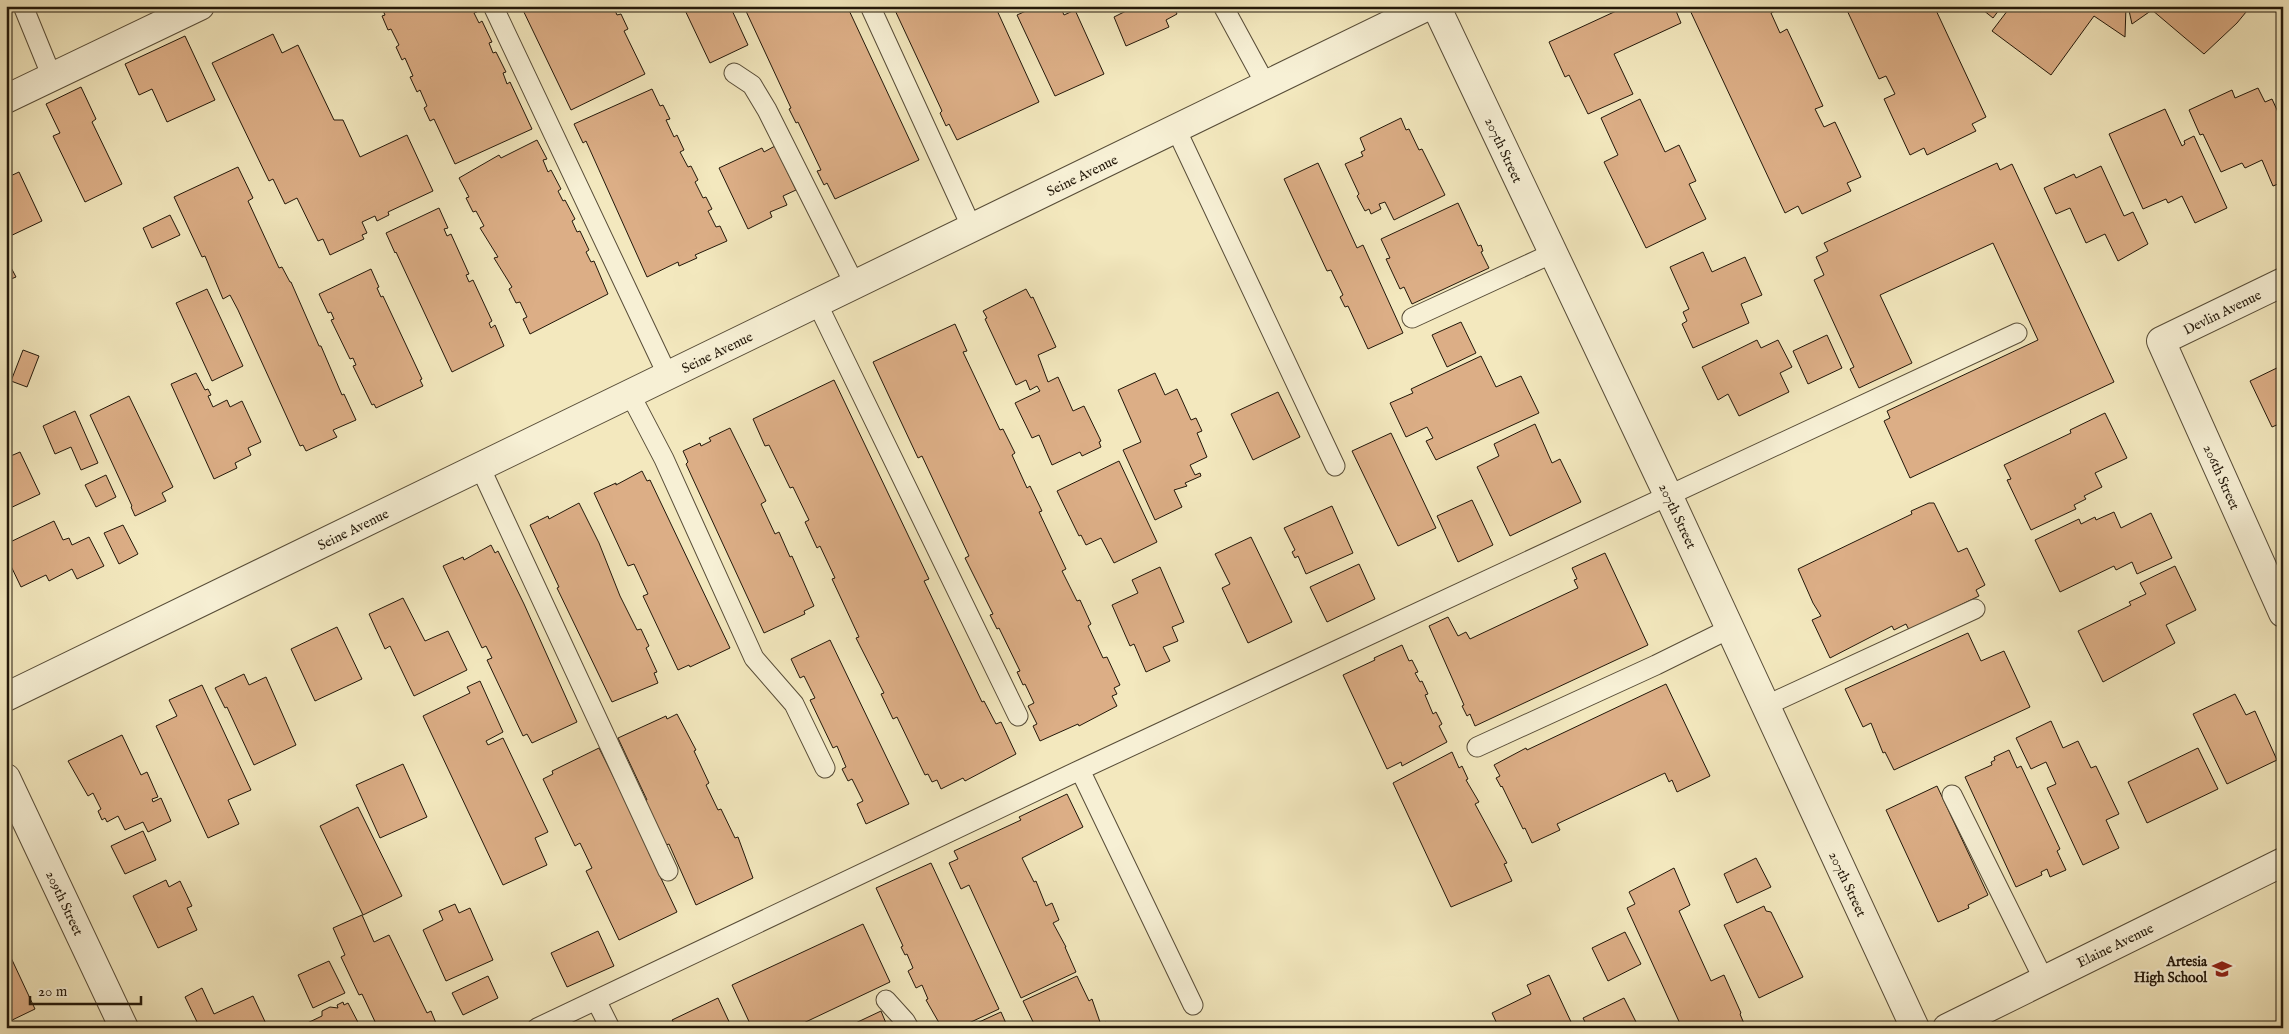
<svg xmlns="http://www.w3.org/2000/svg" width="2289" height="1034" viewBox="0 0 2289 1034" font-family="'IM FELL English',serif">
<rect width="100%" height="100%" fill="#f3e8be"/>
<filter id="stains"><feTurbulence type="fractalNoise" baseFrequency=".004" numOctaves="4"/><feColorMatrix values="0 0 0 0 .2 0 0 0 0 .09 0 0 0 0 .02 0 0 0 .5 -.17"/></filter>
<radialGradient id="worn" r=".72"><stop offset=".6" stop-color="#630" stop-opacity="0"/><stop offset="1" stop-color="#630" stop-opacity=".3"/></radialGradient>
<!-- building -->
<path fill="#dcae86" stroke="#23180a" d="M 381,6 L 474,6 L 477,12 L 474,13 L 479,23 L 482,21 L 492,42 L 489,43 L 493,53 L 496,52 L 506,72 L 503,73 L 507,84 L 510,82 L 532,129 L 455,164 L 434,119 L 430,121 L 424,108 L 427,106 L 420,90 L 417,92 L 410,77 L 413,76 L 405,58 L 402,60 L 396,47 L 399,45 L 391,29 L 388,30 L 382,16 L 385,15 Z
M 521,6 L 613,6 L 617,15 L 621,14 L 628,29 L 624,31 L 645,74 L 571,110 Z
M 683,6 L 730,6 L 748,45 L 710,63 Z
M 741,6 L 847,6 L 919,160 L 835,199 L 827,183 L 824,185 L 817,171 L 821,170 L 798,122 L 796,123 L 789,109 L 791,108 L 745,9 L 743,10 Z
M 893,6 L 995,6 L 1039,102 L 957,140 L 949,124 L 946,126 L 940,113 L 942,111 Z
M 1037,6 L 1060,6 L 1064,15 L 1075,10 L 1104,74 L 1055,96 L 1017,15 Z
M 1124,6 L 1173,6 L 1177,14 L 1166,20 L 1169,27 L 1126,46 L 1114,17 L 1126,11 Z
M 1627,6 L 1674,6 L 1681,23 L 1614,54 L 1633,94 L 1588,114 L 1569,75 L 1565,77 L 1549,42 Z
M 1688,6 L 1780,6 L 1781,8 L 1771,13 L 1780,33 L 1787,29 L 1823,106 L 1815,109 L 1824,127 L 1835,122 L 1861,177 L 1847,183 L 1851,191 L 1802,214 L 1798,206 L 1785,213 Z
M 1845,6 L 1934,6 L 1986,117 L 1972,124 L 1976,131 L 1927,155 L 1924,148 L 1910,155 L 1884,99 L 1895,94 L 1886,76 L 1879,79 Z
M 1978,6 L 2002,6 L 1993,18 Z
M 2011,6 L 2034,6 L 2041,12 L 2045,6 L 2126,6 L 2125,37 L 2094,16 L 2051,75 L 1992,31 Z
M 2128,6 L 2251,6 L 2237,23 L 2204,54 L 2152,10 L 2132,24 Z
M 273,34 L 282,53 L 298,45 L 334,120 L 343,120 L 360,157 L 407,135 L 433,191 L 388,212 L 389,215 L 377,221 L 375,216 L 362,222 L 367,233 L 362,235 L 364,239 L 330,255 L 323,239 L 318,241 L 297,198 L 285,204 L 273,179 L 269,181 L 212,63 Z
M 185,36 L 215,100 L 167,122 L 152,89 L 139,95 L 125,64 Z
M 81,87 L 96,119 L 92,122 L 122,184 L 85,202 L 53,136 L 60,133 L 46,104 Z
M 2258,88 L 2265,102 L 2272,99 L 2283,123 L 2283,182 L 2273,186 L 2262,160 L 2245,168 L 2242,163 L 2221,172 L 2203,134 L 2200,135 L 2189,110 L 2232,90 L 2235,98 Z
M 652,89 L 660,106 L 663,105 L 670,119 L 666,120 L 674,137 L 677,135 L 684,150 L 680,152 L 688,167 L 691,166 L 698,180 L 695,182 L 703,198 L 706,197 L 712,209 L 708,211 L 716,227 L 720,226 L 727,241 L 695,255 L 697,258 L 679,266 L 678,262 L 647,277 L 586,141 L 583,143 L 574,124 Z
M 1640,99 L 1665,152 L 1679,145 L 1696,181 L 1689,184 L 1706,219 L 1646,248 L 1604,162 L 1618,155 L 1601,118 Z
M 2165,109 L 2182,146 L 2185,144 L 2184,141 L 2194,136 L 2227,208 L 2195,223 L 2182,196 L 2168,203 L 2166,199 L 2143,209 L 2109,134 Z
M 1401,118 L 1406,130 L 1409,129 L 1419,150 L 1422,149 L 1445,195 L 1394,220 L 1385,202 L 1379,204 L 1381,209 L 1371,214 L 1369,209 L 1365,211 L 1357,196 L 1359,194 L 1345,164 L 1363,156 L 1361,152 L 1365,150 L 1360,138 Z
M 537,140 L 547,159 L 543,160 L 548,172 L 551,170 L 561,189 L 558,191 L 563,201 L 565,200 L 575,219 L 572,221 L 577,232 L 580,231 L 589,250 L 586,252 L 591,262 L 594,261 L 608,294 L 530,334 L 523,319 L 527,317 L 520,302 L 516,303 L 509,289 L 512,287 L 494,258 L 498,257 L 480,228 L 484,226 L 476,211 L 473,212 L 466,198 L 469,197 L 459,178 L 499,155 L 501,158 Z
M 775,146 L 796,190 L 783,196 L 787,205 L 770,212 L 772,217 L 748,229 L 719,168 L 762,148 L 764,152 Z
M 1318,163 L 1357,248 L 1363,245 L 1403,333 L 1368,349 L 1348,306 L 1345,307 L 1340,297 L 1343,295 L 1331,270 L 1327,271 L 1284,179 Z
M 1997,163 L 2000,170 L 2012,164 L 2114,382 L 1910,478 L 1884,421 L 1890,418 L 1887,411 L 2038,340 L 1993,243 L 1880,295 L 1912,363 L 1859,388 L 1850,369 L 1854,367 L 1814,280 L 1824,275 L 1816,257 L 1828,251 L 1824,243 Z
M 2101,166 L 2124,216 L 2133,212 L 2148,244 L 2118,261 L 2105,234 L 2086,243 L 2070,208 L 2056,214 L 2044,188 L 2074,174 L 2076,178 Z
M 238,167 L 253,198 L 248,201 L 279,268 L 282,267 L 290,282 L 291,282 L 319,346 L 321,346 L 342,395 L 344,394 L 356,420 L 333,430 L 337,437 L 306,451 L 303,445 L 300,446 L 238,310 L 230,295 L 223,299 L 205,256 L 202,257 L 174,197 Z
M 19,172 L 42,221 L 6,238 L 6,178 Z
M 1458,203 L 1478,246 L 1481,245 L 1483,251 L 1481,252 L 1489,268 L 1412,304 L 1404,287 L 1400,289 L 1386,259 L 1390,258 L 1381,239 Z
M 439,208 L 448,228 L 444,229 L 447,236 L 451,234 L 469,274 L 466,275 L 469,282 L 473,280 L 492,321 L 489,323 L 491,328 L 495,325 L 504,346 L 452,372 L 396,252 L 395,253 L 386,233 Z
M 170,215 L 180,235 L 152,248 L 143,228 Z
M 1703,252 L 1712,272 L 1745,257 L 1762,295 L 1741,304 L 1749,323 L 1693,348 L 1682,324 L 1687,321 L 1683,312 L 1689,309 L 1670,267 Z
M 6,258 L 16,277 L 6,281 Z
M 371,269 L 379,287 L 377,288 L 381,297 L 383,296 L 422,379 L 420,380 L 423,386 L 376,408 L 374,404 L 372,405 L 353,366 L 356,365 L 353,358 L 350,359 L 331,320 L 334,319 L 331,312 L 328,313 L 319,294 Z
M 207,289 L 243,366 L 212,381 L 176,303 Z
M 1026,289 L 1031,298 L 1033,297 L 1056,347 L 1038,355 L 1048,382 L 1058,377 L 1073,411 L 1084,406 L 1101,441 L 1099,442 L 1101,447 L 1082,456 L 1080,452 L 1052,465 L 1039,435 L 1032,438 L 1015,403 L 1040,391 L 1037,386 L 1030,390 L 1026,380 L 1016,385 L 985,319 L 987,318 L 983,311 Z
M 1461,322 L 1476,353 L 1447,367 L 1432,335 Z
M 955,324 L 967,351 L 963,352 L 1000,430 L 1003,429 L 1015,453 L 1012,455 L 1027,488 L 1030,486 L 1042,511 L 1039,512 L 1066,569 L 1062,571 L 1077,601 L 1080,600 L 1091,624 L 1088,626 L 1103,658 L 1107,657 L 1120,685 L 1114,688 L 1117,694 L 1112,696 L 1117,706 L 1079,726 L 1078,724 L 1040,741 L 1033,726 L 1037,724 L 1028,706 L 1034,703 L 1025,684 L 1023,685 L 1017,672 L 1020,671 L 999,628 L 997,629 L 990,615 L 993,614 L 965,558 L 969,556 L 922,456 L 918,458 L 873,362 Z
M 1827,335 L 1842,368 L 1808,384 L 1793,351 Z
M 1757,340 L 1761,348 L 1778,340 L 1792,367 L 1780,373 L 1789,392 L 1739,416 L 1728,394 L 1718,400 L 1702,367 Z
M 23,350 L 39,356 L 27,387 L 11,381 Z
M 1481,356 L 1496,387 L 1521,376 L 1539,413 L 1436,460 L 1426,441 L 1433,438 L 1427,427 L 1406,437 L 1390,403 L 1413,393 L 1411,389 Z
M 2283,365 L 2283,433 L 2279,424 L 2272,427 L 2250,381 Z
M 196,373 L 205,390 L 208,389 L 211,395 L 208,396 L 213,407 L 227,400 L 230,407 L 242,401 L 261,442 L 248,448 L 251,455 L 235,463 L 237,468 L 214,479 L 171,384 Z
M 1155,373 L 1165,395 L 1177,389 L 1191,420 L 1196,418 L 1202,431 L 1197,433 L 1207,457 L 1190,465 L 1195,475 L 1200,473 L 1201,476 L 1185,483 L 1187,486 L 1174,490 L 1182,507 L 1155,520 L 1123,450 L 1141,442 L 1118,390 Z
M 834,380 L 929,579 L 924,581 L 982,702 L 984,701 L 996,724 L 1001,722 L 1016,754 L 965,781 L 963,778 L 941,789 L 937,780 L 932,782 L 928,774 L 925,775 L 897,717 L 893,719 L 881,694 L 884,693 L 856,638 L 859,637 L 832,579 L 835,578 L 820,546 L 817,548 L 805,522 L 809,520 L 793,487 L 790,488 L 769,445 L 765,446 L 753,419 Z
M 1278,392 L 1300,437 L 1253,460 L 1231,414 Z
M 129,396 L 173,487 L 162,493 L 166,501 L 135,516 L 131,507 L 132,506 L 90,415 Z
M 75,411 L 98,463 L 81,470 L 71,447 L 55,454 L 43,426 Z
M 2105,413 L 2127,458 L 2095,473 L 2102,487 L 2084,496 L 2086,499 L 2074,505 L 2076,509 L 2031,530 L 2007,480 L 2011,479 L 2004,465 L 2071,433 L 2070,430 Z
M 1535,424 L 1552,463 L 1560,459 L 1581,502 L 1510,536 L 1477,467 L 1499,456 L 1494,444 Z
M 730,428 L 766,501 L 761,504 L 775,534 L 779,532 L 790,557 L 792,556 L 814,606 L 804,611 L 805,614 L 764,633 L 686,464 L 688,462 L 683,451 L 700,443 L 701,446 L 711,441 L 709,438 Z
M 1391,433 L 1436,528 L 1398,546 L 1352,451 Z
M 20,452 L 40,494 L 6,510 L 6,458 Z
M 1119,461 L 1157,542 L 1114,563 L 1101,538 L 1086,545 L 1081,535 L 1079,536 L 1057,491 Z
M 642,471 L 647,481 L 650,480 L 730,648 L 690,667 L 689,665 L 678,670 L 643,596 L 648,594 L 634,564 L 628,566 L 594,493 L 616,483 L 616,485 Z
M 106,475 L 116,497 L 96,507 L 85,485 Z
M 1472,500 L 1493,545 L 1458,562 L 1437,516 Z
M 579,503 L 599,543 L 620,596 L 637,630 L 641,629 L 649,646 L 646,648 L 657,672 L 654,673 L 658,683 L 612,702 L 557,588 L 559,587 L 530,525 L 548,516 L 549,519 Z
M 1929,503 L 1934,503 L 1958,552 L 1967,548 L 1985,585 L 1976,590 L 1979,596 L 1909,630 L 1906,624 L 1894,630 L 1892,626 L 1830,658 L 1812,620 L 1821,616 L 1813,603 L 1798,569 L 1912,514 L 1911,511 Z
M 1332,506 L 1353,553 L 1306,574 L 1298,556 L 1295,558 L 1292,552 L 1295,550 L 1284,528 Z
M 2114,512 L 2121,528 L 2151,513 L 2172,558 L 2137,574 L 2132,562 L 2116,570 L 2114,566 L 2060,592 L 2035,540 L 2079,519 L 2081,524 L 2095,517 L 2096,520 Z
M 54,521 L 63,540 L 69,538 L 72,545 L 89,537 L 104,566 L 77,579 L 72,569 L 49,581 L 46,575 L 21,587 L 9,562 L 6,562 L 6,544 Z
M 123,525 L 138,554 L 119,564 L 104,533 Z
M 1251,537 L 1292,622 L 1248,643 L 1222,588 L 1230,584 L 1215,554 Z
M 491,545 L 495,553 L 498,551 L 524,604 L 577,722 L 532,743 L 527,734 L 523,736 L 487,660 L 492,658 L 486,646 L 482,648 L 443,566 L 463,557 L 464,560 Z
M 1605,553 L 1648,645 L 1475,726 L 1470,714 L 1467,716 L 1462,706 L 1464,705 L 1429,626 L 1448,617 L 1458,636 L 1466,632 L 1470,639 L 1578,588 L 1574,580 L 1577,579 L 1572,568 Z
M 1359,564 L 1375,599 L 1327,622 L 1310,587 Z
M 2175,566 L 2196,610 L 2166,625 L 2175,643 L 2103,682 L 2078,631 L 2131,605 L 2129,602 L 2146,594 L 2140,583 Z
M 1160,567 L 1184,622 L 1172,627 L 1178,641 L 1163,647 L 1170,661 L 1146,672 L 1134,644 L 1130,646 L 1112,605 L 1138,593 L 1132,580 Z
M 403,598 L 425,641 L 448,631 L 467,670 L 414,696 L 390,646 L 385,649 L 369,614 Z
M 337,627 L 362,679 L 315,701 L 291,649 Z
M 1968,633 L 1981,661 L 2004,651 L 2030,707 L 1894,770 L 1885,752 L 1883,753 L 1871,723 L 1863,727 L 1845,689 Z
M 830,640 L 909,804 L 866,824 L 857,804 L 863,801 L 852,779 L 848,781 L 842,769 L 846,767 L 837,746 L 833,748 L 810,700 L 815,698 L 804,676 L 800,678 L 791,659 Z
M 1402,645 L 1409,661 L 1412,660 L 1418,672 L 1415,673 L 1420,682 L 1422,681 L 1428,694 L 1425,695 L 1433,714 L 1436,712 L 1442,724 L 1439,726 L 1447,742 L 1402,766 L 1401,762 L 1387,769 L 1343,675 L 1375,660 L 1374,658 Z
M 244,674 L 249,685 L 266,677 L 296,745 L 254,765 L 227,707 L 225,708 L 215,688 Z
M 480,681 L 503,732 L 486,741 L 488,745 L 503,738 L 548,832 L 535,838 L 547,865 L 503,885 L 423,716 L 470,693 L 467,687 Z
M 1666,684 L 1710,776 L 1677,792 L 1672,780 L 1669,782 L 1665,773 L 1557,824 L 1560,830 L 1532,843 L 1525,828 L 1523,829 L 1502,786 L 1501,787 L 1496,778 L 1500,776 L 1494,765 L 1526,748 L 1527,750 Z
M 202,685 L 251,790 L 228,800 L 239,824 L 208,838 L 156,726 L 177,716 L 169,700 Z
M 2235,694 L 2246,715 L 2255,711 L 2277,760 L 2227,784 L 2193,714 Z
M 677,714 L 696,750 L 694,751 L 709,783 L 706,785 L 718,810 L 721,809 L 735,838 L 738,837 L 753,878 L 696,905 L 669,844 L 666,845 L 645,801 L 647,800 L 618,738 L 666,716 L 667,719 Z
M 2051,721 L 2063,748 L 2078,741 L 2091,768 L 2096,766 L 2119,814 L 2106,820 L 2119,848 L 2083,865 L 2047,788 L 2056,784 L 2046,762 L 2031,769 L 2016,738 Z
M 122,735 L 141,775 L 147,772 L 158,797 L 152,799 L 153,802 L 161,798 L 171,821 L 148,832 L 143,822 L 125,830 L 118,816 L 107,822 L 105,818 L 102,820 L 98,811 L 101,809 L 93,793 L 88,796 L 68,761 Z
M 599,748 L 651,852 L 649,853 L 677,912 L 619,940 L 586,871 L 592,868 L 580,843 L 575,846 L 543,779 L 553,774 L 552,771 Z
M 2198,748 L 2218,789 L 2147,823 L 2128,782 Z
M 2009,750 L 2017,768 L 2021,766 L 2060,849 L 2057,851 L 2066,870 L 2050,877 L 2047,869 L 2041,872 L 2042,875 L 2016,887 L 1965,777 L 1992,765 L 1991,762 L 1995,760 L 1994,757 Z
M 1452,752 L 1459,768 L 1462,766 L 1468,779 L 1466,780 L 1479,802 L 1475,804 L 1507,863 L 1504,864 L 1512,881 L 1451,907 L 1393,783 Z
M 403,764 L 427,817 L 380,838 L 356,785 Z
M 1937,786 L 1988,895 L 1968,905 L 1969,908 L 1938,922 L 1886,810 Z
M 1067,794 L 1083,827 L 1022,858 L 1034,882 L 1036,881 L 1046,906 L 1052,903 L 1059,920 L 1053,923 L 1066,947 L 1065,947 L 1076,972 L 1021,998 L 969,885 L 961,889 L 949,863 L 958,859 L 954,851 L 1021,820 L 1019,817 Z
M 358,807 L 402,896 L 363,915 L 320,826 Z
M 143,831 L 156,860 L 125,874 L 111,846 Z
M 1756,858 L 1771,887 L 1737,903 L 1724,874 Z
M 931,863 L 999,1009 L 958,1028 L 942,1028 L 926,1000 L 928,999 L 922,985 L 916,988 L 908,971 L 913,968 L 907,954 L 905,955 L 901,947 L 903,946 L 876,888 Z
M 1674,868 L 1690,905 L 1679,911 L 1711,981 L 1724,975 L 1741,1013 L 1740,1014 L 1745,1026 L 1740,1028 L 1682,1028 L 1627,908 L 1635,904 L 1629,892 Z
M 166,880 L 169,887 L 180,881 L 192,906 L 187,908 L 197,930 L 158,948 L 133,896 Z
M 455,904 L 459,913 L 470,908 L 493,960 L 446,981 L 423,930 L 443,920 L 439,911 Z
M 1764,906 L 1766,911 L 1771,912 L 1803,977 L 1759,998 L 1724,925 Z
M 362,915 L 374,942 L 389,935 L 427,1013 L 431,1011 L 438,1028 L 378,1028 L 362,994 L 359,995 L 341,957 L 345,955 L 333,928 Z
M 863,924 L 890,982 L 793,1028 L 752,1028 L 732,985 Z
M 598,931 L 614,966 L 567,987 L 551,953 Z
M 1625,932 L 1641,964 L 1608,981 L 1592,948 Z
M 6,947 L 35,1009 L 6,1023 Z
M 329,961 L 345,993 L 313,1008 L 298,975 Z
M 1549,975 L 1572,1024 L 1565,1028 L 1499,1028 L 1492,1013 L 1531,994 L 1527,985 Z
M 488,976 L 498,998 L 463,1015 L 452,993 Z
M 1077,976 L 1089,1001 L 1092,999 L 1101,1025 L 1106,1022 L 1109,1028 L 1036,1028 L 1023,1001 Z
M 202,988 L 214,1014 L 253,996 L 268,1028 L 200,1028 L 185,997 Z
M 718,998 L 732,1028 L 665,1028 L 674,1023 L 672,1020 Z
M 1624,998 L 1639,1028 L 1588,1028 L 1583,1018 Z
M 343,1002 L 344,1005 L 348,1003 L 361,1028 L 302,1028 L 301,1026 L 322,1016 L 322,1011 L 330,1007 L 338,1008 L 337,1005 Z
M 881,1011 L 888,1028 L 845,1028 Z
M 1001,1012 L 1008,1028 L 966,1028 Z"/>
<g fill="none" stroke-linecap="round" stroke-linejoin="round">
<defs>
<path id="lane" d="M 23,6 L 52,77
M 493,6 L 668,376
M 870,6 L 972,228
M 1223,6 L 1266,85
M 734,73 L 752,85 L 767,110 L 855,285
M 1176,129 L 1335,466
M 817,303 L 1018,716
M 1412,318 L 1553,253
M 630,394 L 664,459 L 754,658 L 794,704 L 825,768
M 480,467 L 668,871
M 1765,706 L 1975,609
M 1477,747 L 1656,665 L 1729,629
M 1080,770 L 1193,1005
M 1952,795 L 2044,980
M 596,1000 L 610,1028
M 886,1000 L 905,1021 L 909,1028
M 537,1028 L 1080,770 L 2017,333"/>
<path id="street" d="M 1436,6 L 1669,497 L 1915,1028
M 6,99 L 200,6
M 2283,282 L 2161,341 L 2283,613
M 6,697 L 1428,6
M 6,778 L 124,1028
M 1947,1028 L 2283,862"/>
</defs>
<!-- lane casing -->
<use href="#lane" stroke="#574c37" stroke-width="21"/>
<!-- street casing -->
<use href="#street" stroke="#574c37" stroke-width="30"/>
<!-- lane -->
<use href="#lane" stroke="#f7f0d5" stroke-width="19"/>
<!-- street -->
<use href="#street" stroke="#f7f0d5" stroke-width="28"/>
</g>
<!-- icons -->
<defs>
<symbol id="school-bare" viewBox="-9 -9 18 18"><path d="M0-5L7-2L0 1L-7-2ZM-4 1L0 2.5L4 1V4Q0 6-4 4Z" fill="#8f2418" stroke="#f7f0d5" stroke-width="2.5" paint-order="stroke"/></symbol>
</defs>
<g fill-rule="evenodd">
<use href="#school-bare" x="2208" y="955" width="28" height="28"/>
</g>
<g text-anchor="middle" stroke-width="4.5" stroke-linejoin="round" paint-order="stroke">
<!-- street labels -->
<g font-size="14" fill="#23180a" stroke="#f7f0d5">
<text transform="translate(1504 150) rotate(65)" y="5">207th Street</text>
<text transform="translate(1082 175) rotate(-26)" y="5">Seine Avenue</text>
<text transform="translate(2222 312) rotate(-26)" y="5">Devlin Avenue</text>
<text transform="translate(717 352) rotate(-26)" y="5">Seine Avenue</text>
<text transform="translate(2222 477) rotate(66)" y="5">206th Street</text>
<text transform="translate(1678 516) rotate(65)" y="5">207th Street</text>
<text transform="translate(353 529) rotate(-26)" y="5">Seine Avenue</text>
<text transform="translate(1848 884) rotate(65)" y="5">207th Street</text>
<text transform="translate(65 903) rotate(65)" y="5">209th Street</text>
<text transform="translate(2115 945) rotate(-26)" y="5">Elaine Avenue</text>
</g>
<!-- poi labels -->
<g font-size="14" font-weight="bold" fill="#23180a" stroke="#f7f0d5" text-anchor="end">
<text x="2207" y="966">Artesia<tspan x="2207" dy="16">High School</tspan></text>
</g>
</g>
<!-- margin -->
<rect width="2289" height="1034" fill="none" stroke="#f3e8be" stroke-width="25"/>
<rect x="8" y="8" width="2274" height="1019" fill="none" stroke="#23180a" stroke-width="2.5"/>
<rect x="12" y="12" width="2264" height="1009" fill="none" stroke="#23180a"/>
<!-- scale -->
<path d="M30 996v8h111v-8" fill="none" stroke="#23180a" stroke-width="2.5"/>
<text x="38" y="996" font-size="15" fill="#23180a" stroke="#f7f0d5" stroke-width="4" paint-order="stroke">20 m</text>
<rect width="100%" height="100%" filter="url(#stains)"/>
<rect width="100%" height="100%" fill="url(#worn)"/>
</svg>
